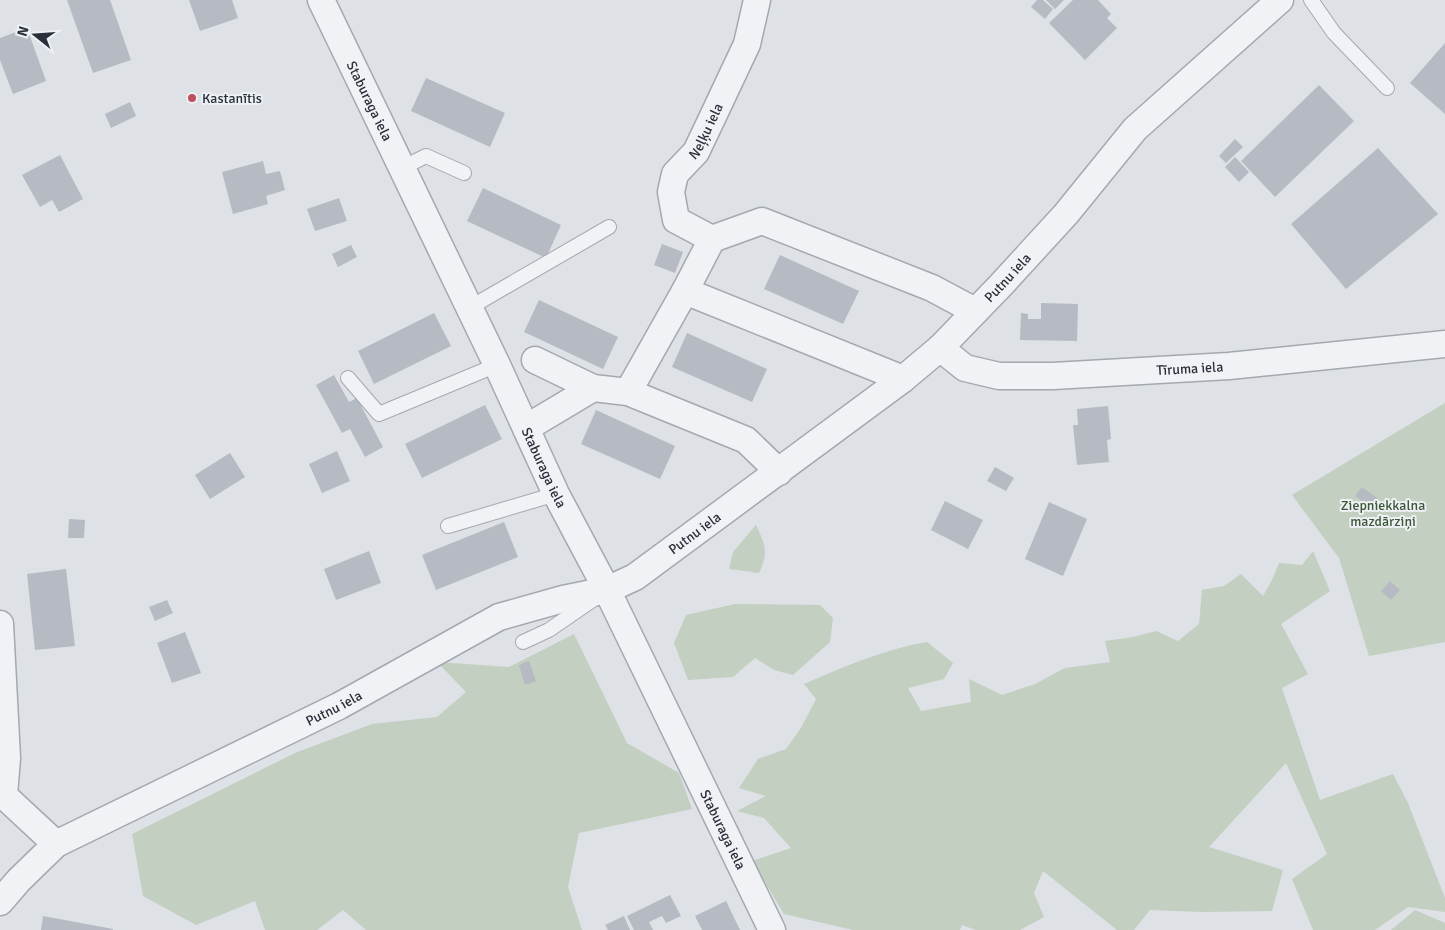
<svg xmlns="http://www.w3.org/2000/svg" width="1445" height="930" viewBox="0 0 1445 930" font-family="Signika,sans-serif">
<rect width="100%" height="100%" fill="#dee1e6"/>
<!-- green -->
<path fill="#c3cfc0" d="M 1445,403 L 1445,642 L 1369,656 L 1339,558 L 1292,495 Z
M 756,525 C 765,544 769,552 759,573 L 729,569 L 733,552 Z
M 1313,551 L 1330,591 L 1281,624 L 1308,674 L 1282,688 L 1320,800 L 1393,774 L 1408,803 L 1445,898 L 1445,912 L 1408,907 L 1375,930 L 1313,930 L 1292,879 L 1327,854 L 1286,763 L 1209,847 L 1283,870 L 1272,911 L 1202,912 L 1150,910 L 1134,930 L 1117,930 L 1043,871 L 1034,893 L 1044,917 L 1020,930 L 976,930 L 962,925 L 960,930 L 853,930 L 784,914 L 752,861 L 791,848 L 764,818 L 737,811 L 766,796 L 739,788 L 758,759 L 786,749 L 801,728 L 816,699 L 804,684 C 844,667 884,649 927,642 L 953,663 L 944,679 L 908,688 L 921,711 L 971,702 L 969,679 L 1002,695 L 1035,684 L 1065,668 L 1110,662 L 1105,641 L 1133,637 L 1156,631 L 1178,641 L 1199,624 L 1202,590 L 1224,586 L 1241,574 L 1263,596 L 1272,580 L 1279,563 L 1302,565 Z
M 735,604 L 820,605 L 833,618 L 830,642 L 793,675 L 774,670 L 755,658 L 733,677 L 688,680 L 674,643 L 686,615 Z
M 574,634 L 627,743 L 679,773 L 692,809 L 579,833 L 568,887 L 582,930 L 366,930 L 343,910 L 317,930 L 265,930 L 255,901 L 196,925 L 143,896 L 132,834 L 295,753 L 372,724 L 437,717 L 466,692 L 437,662 L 509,667 Z
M 1415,910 L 1445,923 L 1445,930 L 1391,930 Z"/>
<!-- building -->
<path fill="#b6bac2" d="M 67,0 L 110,0 L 131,60 L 93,73 Z
M 189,0 L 232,0 L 238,18 L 200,31 Z
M 1037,0 L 1043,0 L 1053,9 L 1045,19 L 1031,7 Z
M 1046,0 L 1064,0 L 1055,9 Z
M 1073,0 L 1098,0 L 1111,14 L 1107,18 L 1117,28 L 1085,60 L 1049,23 Z
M 27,28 L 46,81 L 13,94 L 0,60 L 0,38 Z
M 1445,43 L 1445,114 L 1410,83 Z
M 426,78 L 505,113 L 490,147 L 411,111 Z
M 1319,85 L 1354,121 L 1275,197 L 1241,161 Z
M 130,102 L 136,116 L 111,128 L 105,114 Z
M 1235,139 L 1243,147 L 1226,163 L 1219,156 Z
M 1378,148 L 1438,214 L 1346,289 L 1291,224 Z
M 60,155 L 83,199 L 59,212 L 52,200 L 40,207 L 22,175 Z
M 1235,157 L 1249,172 L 1239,182 L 1225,167 Z
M 263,161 L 266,174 L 280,171 L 285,190 L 266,196 L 268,204 L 233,214 L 222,172 Z
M 483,188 L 561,225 L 546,258 L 467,221 Z
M 339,198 L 347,221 L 315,231 L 307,209 Z
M 662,244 L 683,252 L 675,273 L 654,265 Z
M 351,245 L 357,257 L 338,267 L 332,254 Z
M 780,255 L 859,291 L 843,324 L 764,289 Z
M 539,300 L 618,337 L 603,369 L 524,332 Z
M 1041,303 L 1078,304 L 1077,341 L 1020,340 L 1021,313 L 1028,314 L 1028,319 L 1041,319 Z
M 434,313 L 451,346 L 374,384 L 358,351 Z
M 687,333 L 767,369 L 752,402 L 672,367 Z
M 334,375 L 349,402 L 357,398 L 383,447 L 365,457 L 350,429 L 342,433 L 316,385 Z
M 485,405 L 502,439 L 422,478 L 405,444 Z
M 1108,406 L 1111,439 L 1107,440 L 1109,462 L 1077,465 L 1073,425 L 1078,425 L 1077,409 Z
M 596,410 L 675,446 L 660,479 L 581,444 Z
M 337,451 L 350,481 L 322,493 L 309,464 Z
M 230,453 L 245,477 L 210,499 L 195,475 Z
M 995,467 L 1014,478 L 1006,491 L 987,481 Z
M 1362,487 L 1377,498 L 1370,507 L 1355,496 Z
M 945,501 L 983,520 L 968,549 L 931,530 Z
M 1049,502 L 1087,519 L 1063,576 L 1025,559 Z
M 69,519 L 85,520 L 84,538 L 68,538 Z
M 504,522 L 518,557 L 436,590 L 422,555 Z
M 369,551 L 381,583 L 336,600 L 324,569 Z
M 66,569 L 75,646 L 35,650 L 27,574 Z
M 1390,581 L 1400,590 L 1391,600 L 1381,591 Z
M 167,600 L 173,613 L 155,621 L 149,607 Z
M 185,632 L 201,673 L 172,683 L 157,643 Z
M 529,661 L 536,681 L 525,685 L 519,665 Z
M 670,895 L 681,916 L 666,923 L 662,916 L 649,922 L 653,930 L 634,930 L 627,916 Z
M 726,901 L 740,930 L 702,930 L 695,916 Z
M 43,916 L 113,929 L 113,930 L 41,930 Z
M 624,916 L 630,930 L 608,930 L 605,925 Z"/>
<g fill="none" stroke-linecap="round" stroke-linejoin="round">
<defs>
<path id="lane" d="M 1311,0 L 1334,33 L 1387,88
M 402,168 L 426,156 L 464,173
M 469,308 L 609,227
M 348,378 L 379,414 L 497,365
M 448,526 L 556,494
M 523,642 L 549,630 L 594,599"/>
<g id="street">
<path id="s1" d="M 321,0 L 497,365 L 556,494 L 607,590 L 772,930"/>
<path id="s2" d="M 712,239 L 676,220 L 671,192 L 675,174 L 696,152 L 715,112 L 747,44 L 757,0"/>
<path d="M 685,291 L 903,379"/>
<path id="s3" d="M 940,348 L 965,368 L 999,376 L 1053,376 L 1229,366 L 1445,344"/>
<path d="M 535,360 L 593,388 L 628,392 L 746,440 L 779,472"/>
<path d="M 628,392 L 685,291 L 712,239 L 762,221 L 932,288 L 975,311"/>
<path d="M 526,428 L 593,388"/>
<path d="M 0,624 L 7,758 L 4,795"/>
<path d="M 0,792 L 56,844"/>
<path id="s4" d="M 0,902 L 19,880 L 56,844 L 339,706 L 499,617 L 563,599 L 607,590 L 635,577 L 903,379 L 940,348 L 1001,285 L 1066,214 L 1135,129 L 1280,0"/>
</g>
</defs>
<!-- lane casing -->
<use href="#lane" stroke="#a4a8af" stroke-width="16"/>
<!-- street casing -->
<use href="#street" stroke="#a4a8af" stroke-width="29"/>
<!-- lane -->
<use href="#lane" stroke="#f0f2f5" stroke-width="14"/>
<!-- street -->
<use href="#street" stroke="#f0f2f5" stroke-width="26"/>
</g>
<!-- markers -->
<circle fill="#c04e5b" stroke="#edf0f4" stroke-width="2" cx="192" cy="98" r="5"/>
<g text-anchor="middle" stroke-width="4" stroke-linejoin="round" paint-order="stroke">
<!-- poi labels -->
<g font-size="14" fill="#292f3b" stroke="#edf0f4" text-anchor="start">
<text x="202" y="103">Kastanītis</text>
</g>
<!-- street labels -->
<g font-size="14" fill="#292f3b" stroke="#edf0f4">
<text dy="5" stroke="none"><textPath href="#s1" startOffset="112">Staburaga iela</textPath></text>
<text dy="5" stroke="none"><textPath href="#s2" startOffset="141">Neļķu iela</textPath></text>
<text dy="5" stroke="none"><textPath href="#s4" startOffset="1200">Putnu iela</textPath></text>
<text dy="5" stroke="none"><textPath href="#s3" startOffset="258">Tīruma iela</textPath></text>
<text dy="5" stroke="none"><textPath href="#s1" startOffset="518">Staburaga iela</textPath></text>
<text dy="5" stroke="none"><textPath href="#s4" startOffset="795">Putnu iela</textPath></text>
<text dy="5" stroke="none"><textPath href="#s4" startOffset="390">Putnu iela</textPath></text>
<text dy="5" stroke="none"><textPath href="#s1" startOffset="922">Staburaga iela</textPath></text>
</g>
<!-- park labels -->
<g font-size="14" fill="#3c5637" stroke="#edf0f4">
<text x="1383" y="510">Ziepniekkalna<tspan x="1383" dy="16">mazdārziņi</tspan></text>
</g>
</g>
<!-- north arrow -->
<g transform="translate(35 35) rotate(287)" stroke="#edf0f4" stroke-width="4" paint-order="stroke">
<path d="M0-4L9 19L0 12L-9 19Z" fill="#292f3b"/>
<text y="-8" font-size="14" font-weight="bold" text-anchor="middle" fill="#292f3b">N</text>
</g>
</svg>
